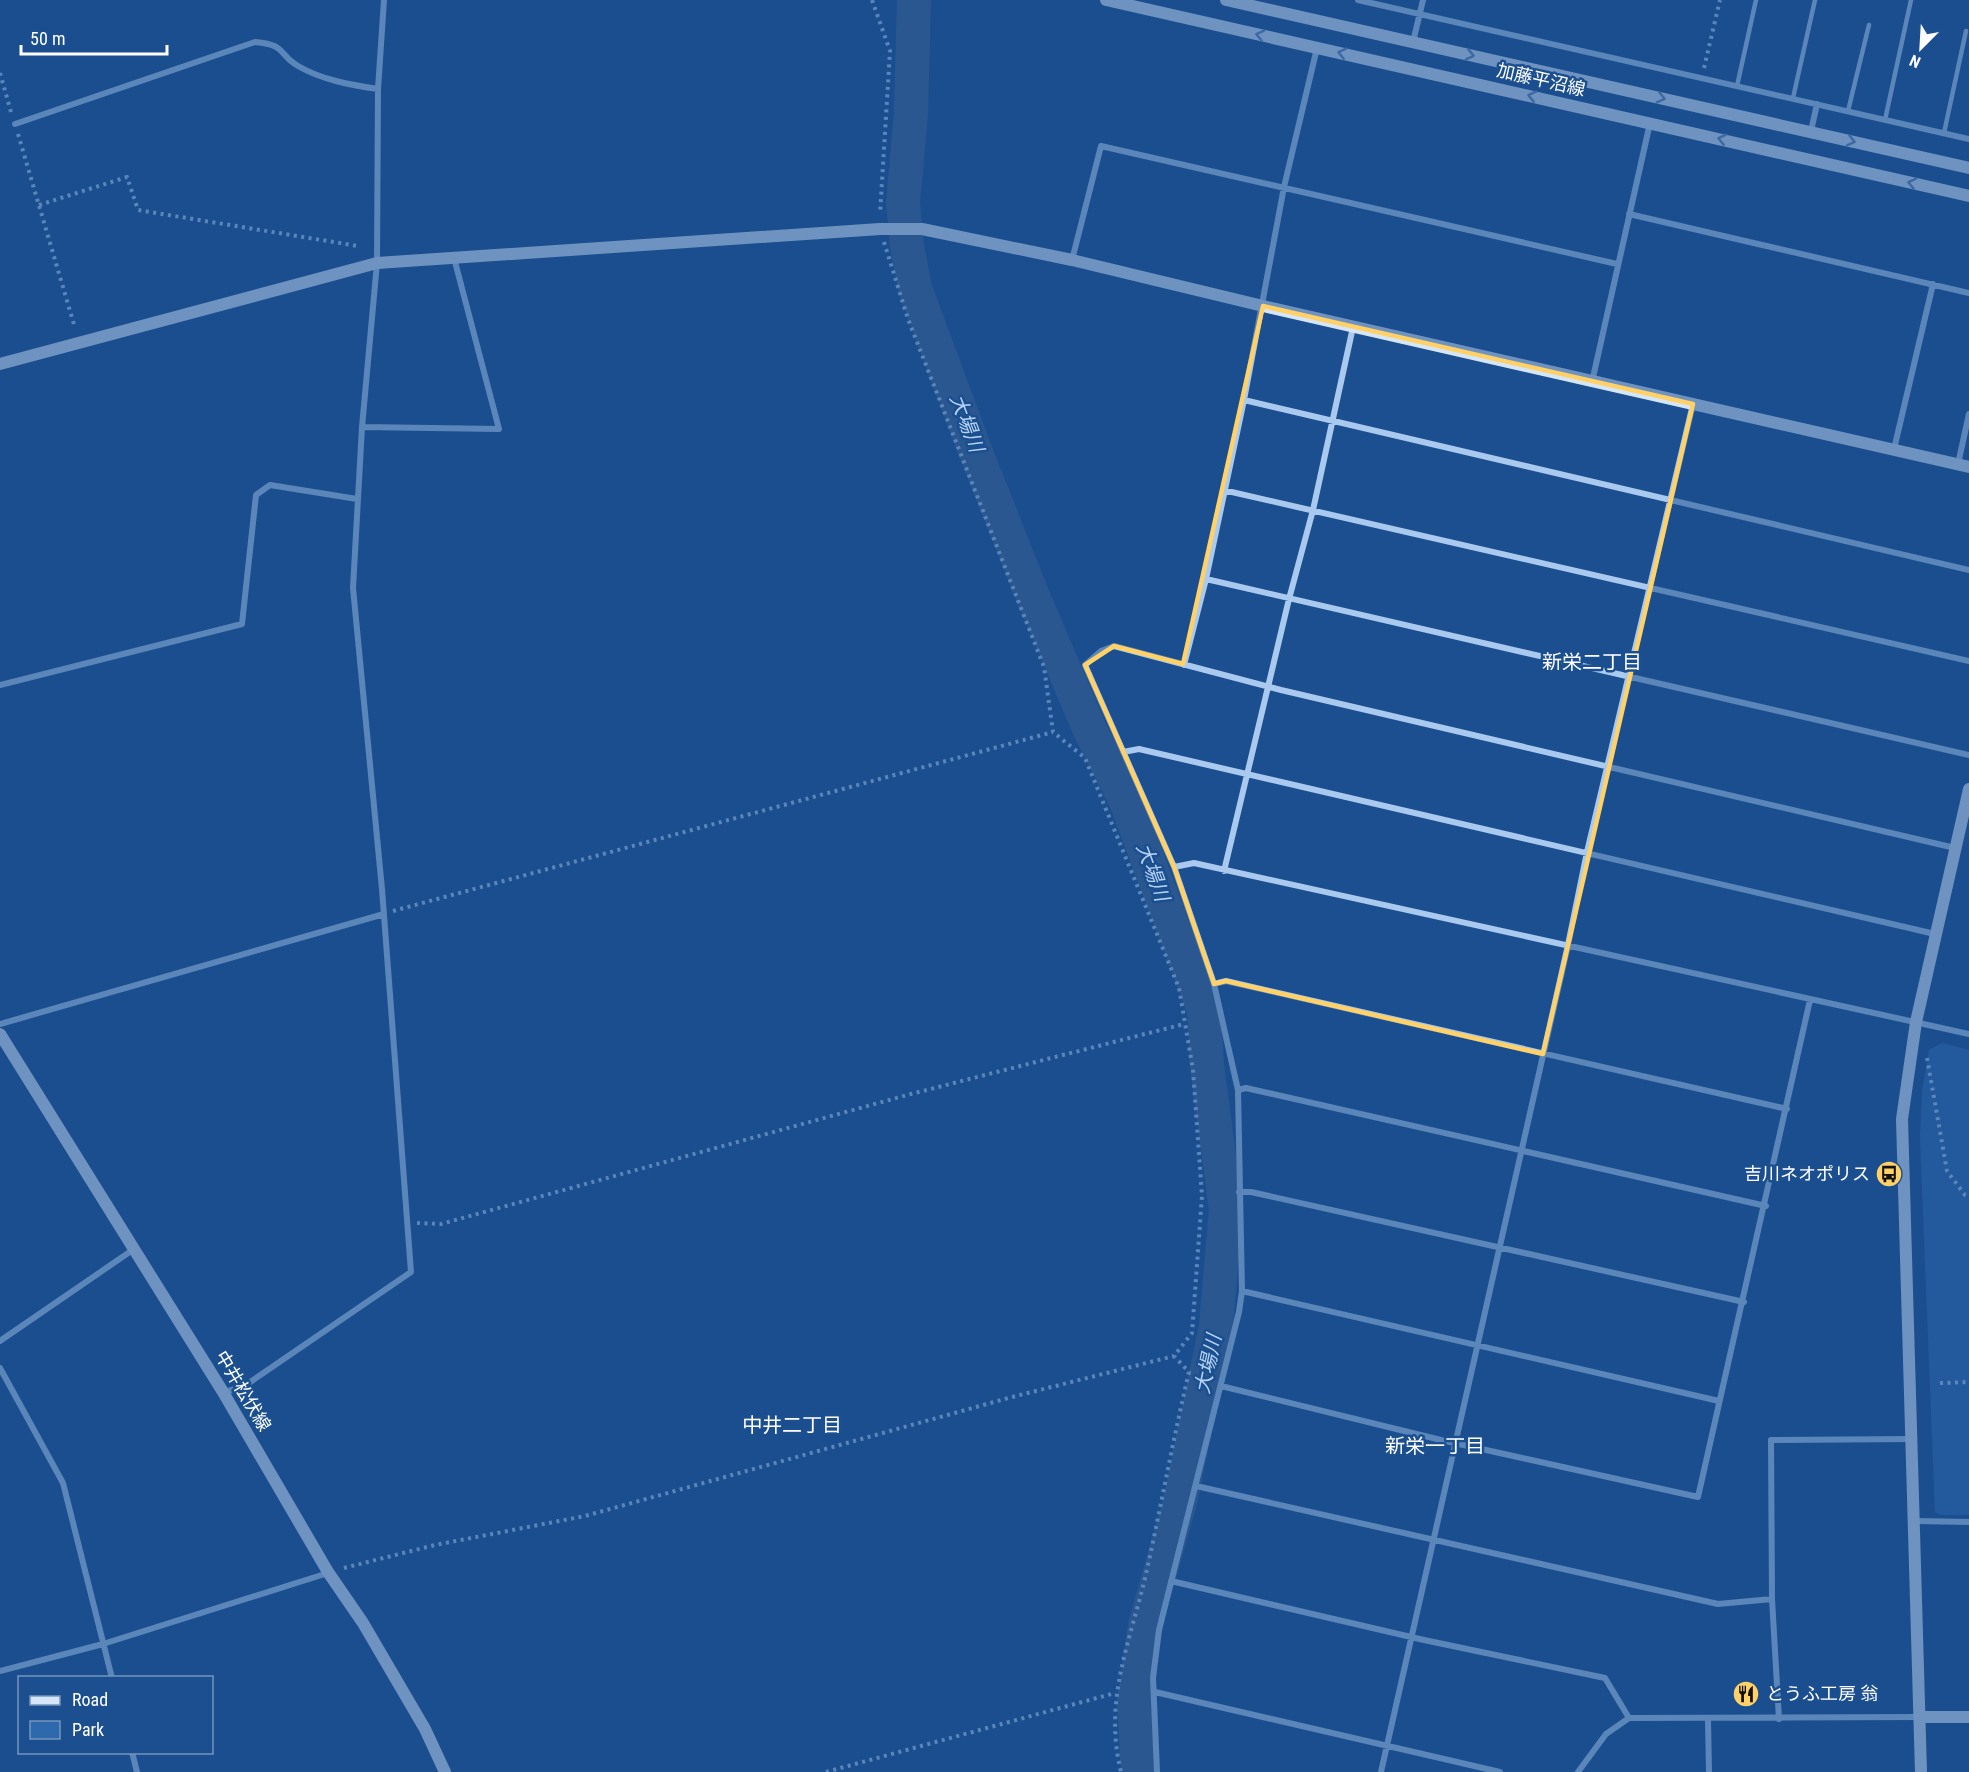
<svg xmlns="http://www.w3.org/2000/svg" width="1969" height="1772" viewBox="0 0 1969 1772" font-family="'Roboto Condensed','Noto Sans JP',sans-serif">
<rect width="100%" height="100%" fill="#1b4f8f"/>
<!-- green -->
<path fill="#2e69ad" d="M 1942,1043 L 1969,1050 L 1969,1515 L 1942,1515 L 1935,1512 L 1920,1138 L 1922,1092 L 1929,1050 Z"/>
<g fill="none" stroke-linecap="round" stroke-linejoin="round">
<!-- river -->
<path stroke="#3c6290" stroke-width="34" d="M 914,0 L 911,113 L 903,203 L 907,246 L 915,288 L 973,445 L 1030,589 L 1089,728 L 1125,799 L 1204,1010 L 1207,1065 L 1226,1210 L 1216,1326 L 1180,1502 L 1145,1625 L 1134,1702 L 1138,1772"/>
<!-- path -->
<path stroke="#a9c9ee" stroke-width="4" stroke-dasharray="3 4.5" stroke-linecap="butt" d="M 872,0 L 890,51 L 880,214
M 1704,68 L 1720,0
M 0,73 L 11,112
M 18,134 L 75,328
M 39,205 L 127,177 L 138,210 L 358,246
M 884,242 L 908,319 L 1044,667 L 1053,732 L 1085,758 L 1179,988 L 1193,1070 L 1202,1196 L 1192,1333 L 1174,1356 L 1189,1372 C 1173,1439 1161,1507 1146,1574 C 1130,1643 1103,1700 1121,1772
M 393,911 L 1053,732
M 1927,1058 L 1947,1171 L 1965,1195 L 1969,1196
M 417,1223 L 441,1224 L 911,1094 L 1184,1024
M 1940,1383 L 1969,1382
M 344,1568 L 435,1545 L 585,1516 L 1012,1397 L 1174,1356
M 826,1772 L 1115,1693"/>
<!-- lane -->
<path stroke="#a9c9ee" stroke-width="4.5" d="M 1737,86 L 1756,0
M 1793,98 L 1815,0
M 1848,111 L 1869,25
M 1885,120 L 1911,0
M 1944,133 L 1966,31"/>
<!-- street -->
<path stroke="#a9c9ee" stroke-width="6" d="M 1358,0 L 1969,139
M 1413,42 L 1423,0
M 15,124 L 255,42 C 288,45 277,54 298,66 C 322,80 351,85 378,89
M 1811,131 L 1817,104
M 1629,214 L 1969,293
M 1072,260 L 1101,146 L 1617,264
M 1592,382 L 1650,123
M 1244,400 L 1969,570
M 362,427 L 499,429 L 454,258
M 1894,449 L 1933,284
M 1958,464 L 1969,414
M 1223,490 L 1969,661
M 1206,579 L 1969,755
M 1184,665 L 1206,579 L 1244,400 L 1284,187 L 1317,48
M 0,685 L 242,624 L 256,495 L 270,485 L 357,499
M 1123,752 L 1139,749 L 1935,934
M 1174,867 L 1194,863 L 1969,1034
M 1224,871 L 1289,599 L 1313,510 L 1353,327
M 1214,984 L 1226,981 L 1787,1109
M 0,1024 L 384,914
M 1238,1090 L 1246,1088 L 1766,1206
M 1239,1192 L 1251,1192 L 1744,1302
M 1242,1291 L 1719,1401
M 0,1341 L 134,1249
M 0,1368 L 63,1483 L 112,1678
M 1221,1386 L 1441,1440 L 1698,1497 L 1810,1000
M 224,1392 L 243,1387 L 411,1272 L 382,889 L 353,588 L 362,427 L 377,263 L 378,89 L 384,0
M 1196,1486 L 1718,1604 L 1772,1599
M 1915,1521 L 1969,1522
M 1171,1581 L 1424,1640 L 1605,1678 L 1629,1718
M 0,1671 L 103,1644 L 328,1573
M 1155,1692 L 1500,1772
M 1779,1719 L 1772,1599 L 1771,1440 L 1911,1439
M 1708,1720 L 1709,1772
M 132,1752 L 137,1772
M 1157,1772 L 1153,1678 L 1159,1630 L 1239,1312 L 1242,1291 L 1238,1090 L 1214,984 L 1174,867 L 1085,665 L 1101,651 L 1114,646 L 1281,690 L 1955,848
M 1381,1772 L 1568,945 L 1587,852 L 1693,404
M 1578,1772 L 1606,1734 L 1629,1718 L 1919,1717"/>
<!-- secondary -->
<path stroke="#d6e6fa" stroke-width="12" d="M 1106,0 L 1969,196
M 1226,0 L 1969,168
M 0,364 L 377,263 L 880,229 L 922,229 L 1072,260 L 1263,306 L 1969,467
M 0,1034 L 223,1392 L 328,1572 L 363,1623 L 425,1729 L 445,1772
M 1921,1717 L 1969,1717
M 1921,1772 L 1902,1119 L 1916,1022 L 1969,789"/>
</g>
<!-- one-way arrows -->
<defs><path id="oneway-chevron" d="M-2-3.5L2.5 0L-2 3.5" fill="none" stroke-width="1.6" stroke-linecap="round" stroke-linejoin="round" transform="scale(1.5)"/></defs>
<g stroke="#668bba">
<use href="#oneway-chevron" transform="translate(1260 35) rotate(-167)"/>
<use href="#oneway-chevron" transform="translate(1342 53) rotate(-167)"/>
<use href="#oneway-chevron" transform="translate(1470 55) rotate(13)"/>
<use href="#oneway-chevron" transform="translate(1532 96) rotate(-167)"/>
<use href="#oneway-chevron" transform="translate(1661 98) rotate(13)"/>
<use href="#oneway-chevron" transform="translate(1722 139) rotate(-167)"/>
<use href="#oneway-chevron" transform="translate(1851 141) rotate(13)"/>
<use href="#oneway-chevron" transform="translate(1912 183) rotate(-167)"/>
</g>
<!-- marked area -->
<path d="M0 0H1969V1772H0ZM 1263,306 L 1693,404 L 1543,1054 L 1226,981 L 1214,984 L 1174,867 L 1085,665 L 1114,646 L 1183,664 Z" fill="#1b4f8f" fill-opacity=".55" fill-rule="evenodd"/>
<path fill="none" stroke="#ffd166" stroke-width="4.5" stroke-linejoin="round" d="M 1263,306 L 1693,404 L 1543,1054 L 1226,981 L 1214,984 L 1174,867 L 1085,665 L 1114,646 L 1183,664 Z"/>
<!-- icons -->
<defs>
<symbol id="bus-disc" viewBox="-11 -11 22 22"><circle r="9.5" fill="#ffd166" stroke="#1b4f8f"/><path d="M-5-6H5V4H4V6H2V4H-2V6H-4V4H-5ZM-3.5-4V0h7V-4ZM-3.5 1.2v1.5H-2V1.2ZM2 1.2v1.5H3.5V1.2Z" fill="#111"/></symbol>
<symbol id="restaurant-disc" viewBox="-11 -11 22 22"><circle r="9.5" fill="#ffd166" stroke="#1b4f8f"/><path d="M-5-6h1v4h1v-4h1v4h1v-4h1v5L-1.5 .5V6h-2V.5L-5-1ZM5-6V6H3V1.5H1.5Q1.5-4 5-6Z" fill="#111"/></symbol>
</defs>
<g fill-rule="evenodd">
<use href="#bus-disc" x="1874" y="1159" width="30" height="30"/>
<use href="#restaurant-disc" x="1731" y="1679" width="30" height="30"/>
</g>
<g text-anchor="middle" stroke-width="5" stroke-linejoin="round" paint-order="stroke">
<!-- street labels -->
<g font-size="18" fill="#fff" stroke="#1b4f8f">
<text transform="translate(1541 80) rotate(13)" y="6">加藤平沼線</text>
<text transform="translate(243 1391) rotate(59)" y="6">中井松伏線</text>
</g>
<!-- poi labels -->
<g font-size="18" fill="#fff" stroke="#1b4f8f" text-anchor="end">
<text x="1870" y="1180">吉川ネオポリス</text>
<text x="1766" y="1700" text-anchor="start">とうふ工房 翁</text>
</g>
<!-- water labels -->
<g font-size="20" font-style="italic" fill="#b5d3f5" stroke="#1b4f8f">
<text transform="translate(967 423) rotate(69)" y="7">大場川</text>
<text transform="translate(1153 872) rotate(70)" y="7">大場川</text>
<text transform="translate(1208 1364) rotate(-78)" y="7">大場川</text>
</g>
<!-- neighbourhood labels -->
<g font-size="20" fill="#fff" stroke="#1b4f8f">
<text x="1592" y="669">新栄二丁目</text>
<text x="792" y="1432">中井二丁目</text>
<text x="1435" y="1453">新栄一丁目</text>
</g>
</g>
<!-- legend -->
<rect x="18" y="1676" width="195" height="78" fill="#1b4f8f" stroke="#7695bc" stroke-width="1.5"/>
<rect x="30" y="1696" width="30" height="9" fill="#d6e6fa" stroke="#7695bc" stroke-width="1.5"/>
<text x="72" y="1706" font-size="18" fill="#ffffff">Road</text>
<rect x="30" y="1721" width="30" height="18" fill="#2e69ad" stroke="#7695bc" stroke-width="1.5"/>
<text x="72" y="1736" font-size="18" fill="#ffffff">Park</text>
<!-- north arrow -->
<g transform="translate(1921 48) rotate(204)" stroke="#1b4f8f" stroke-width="4.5" paint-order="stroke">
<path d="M0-4.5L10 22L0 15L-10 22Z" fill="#ffffff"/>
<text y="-9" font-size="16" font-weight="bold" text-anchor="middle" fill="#ffffff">N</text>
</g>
<!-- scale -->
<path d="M21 45v9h146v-9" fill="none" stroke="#ffffff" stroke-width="3"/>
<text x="30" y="45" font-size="18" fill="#ffffff" stroke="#1b4f8f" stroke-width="4.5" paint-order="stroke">50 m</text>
</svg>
